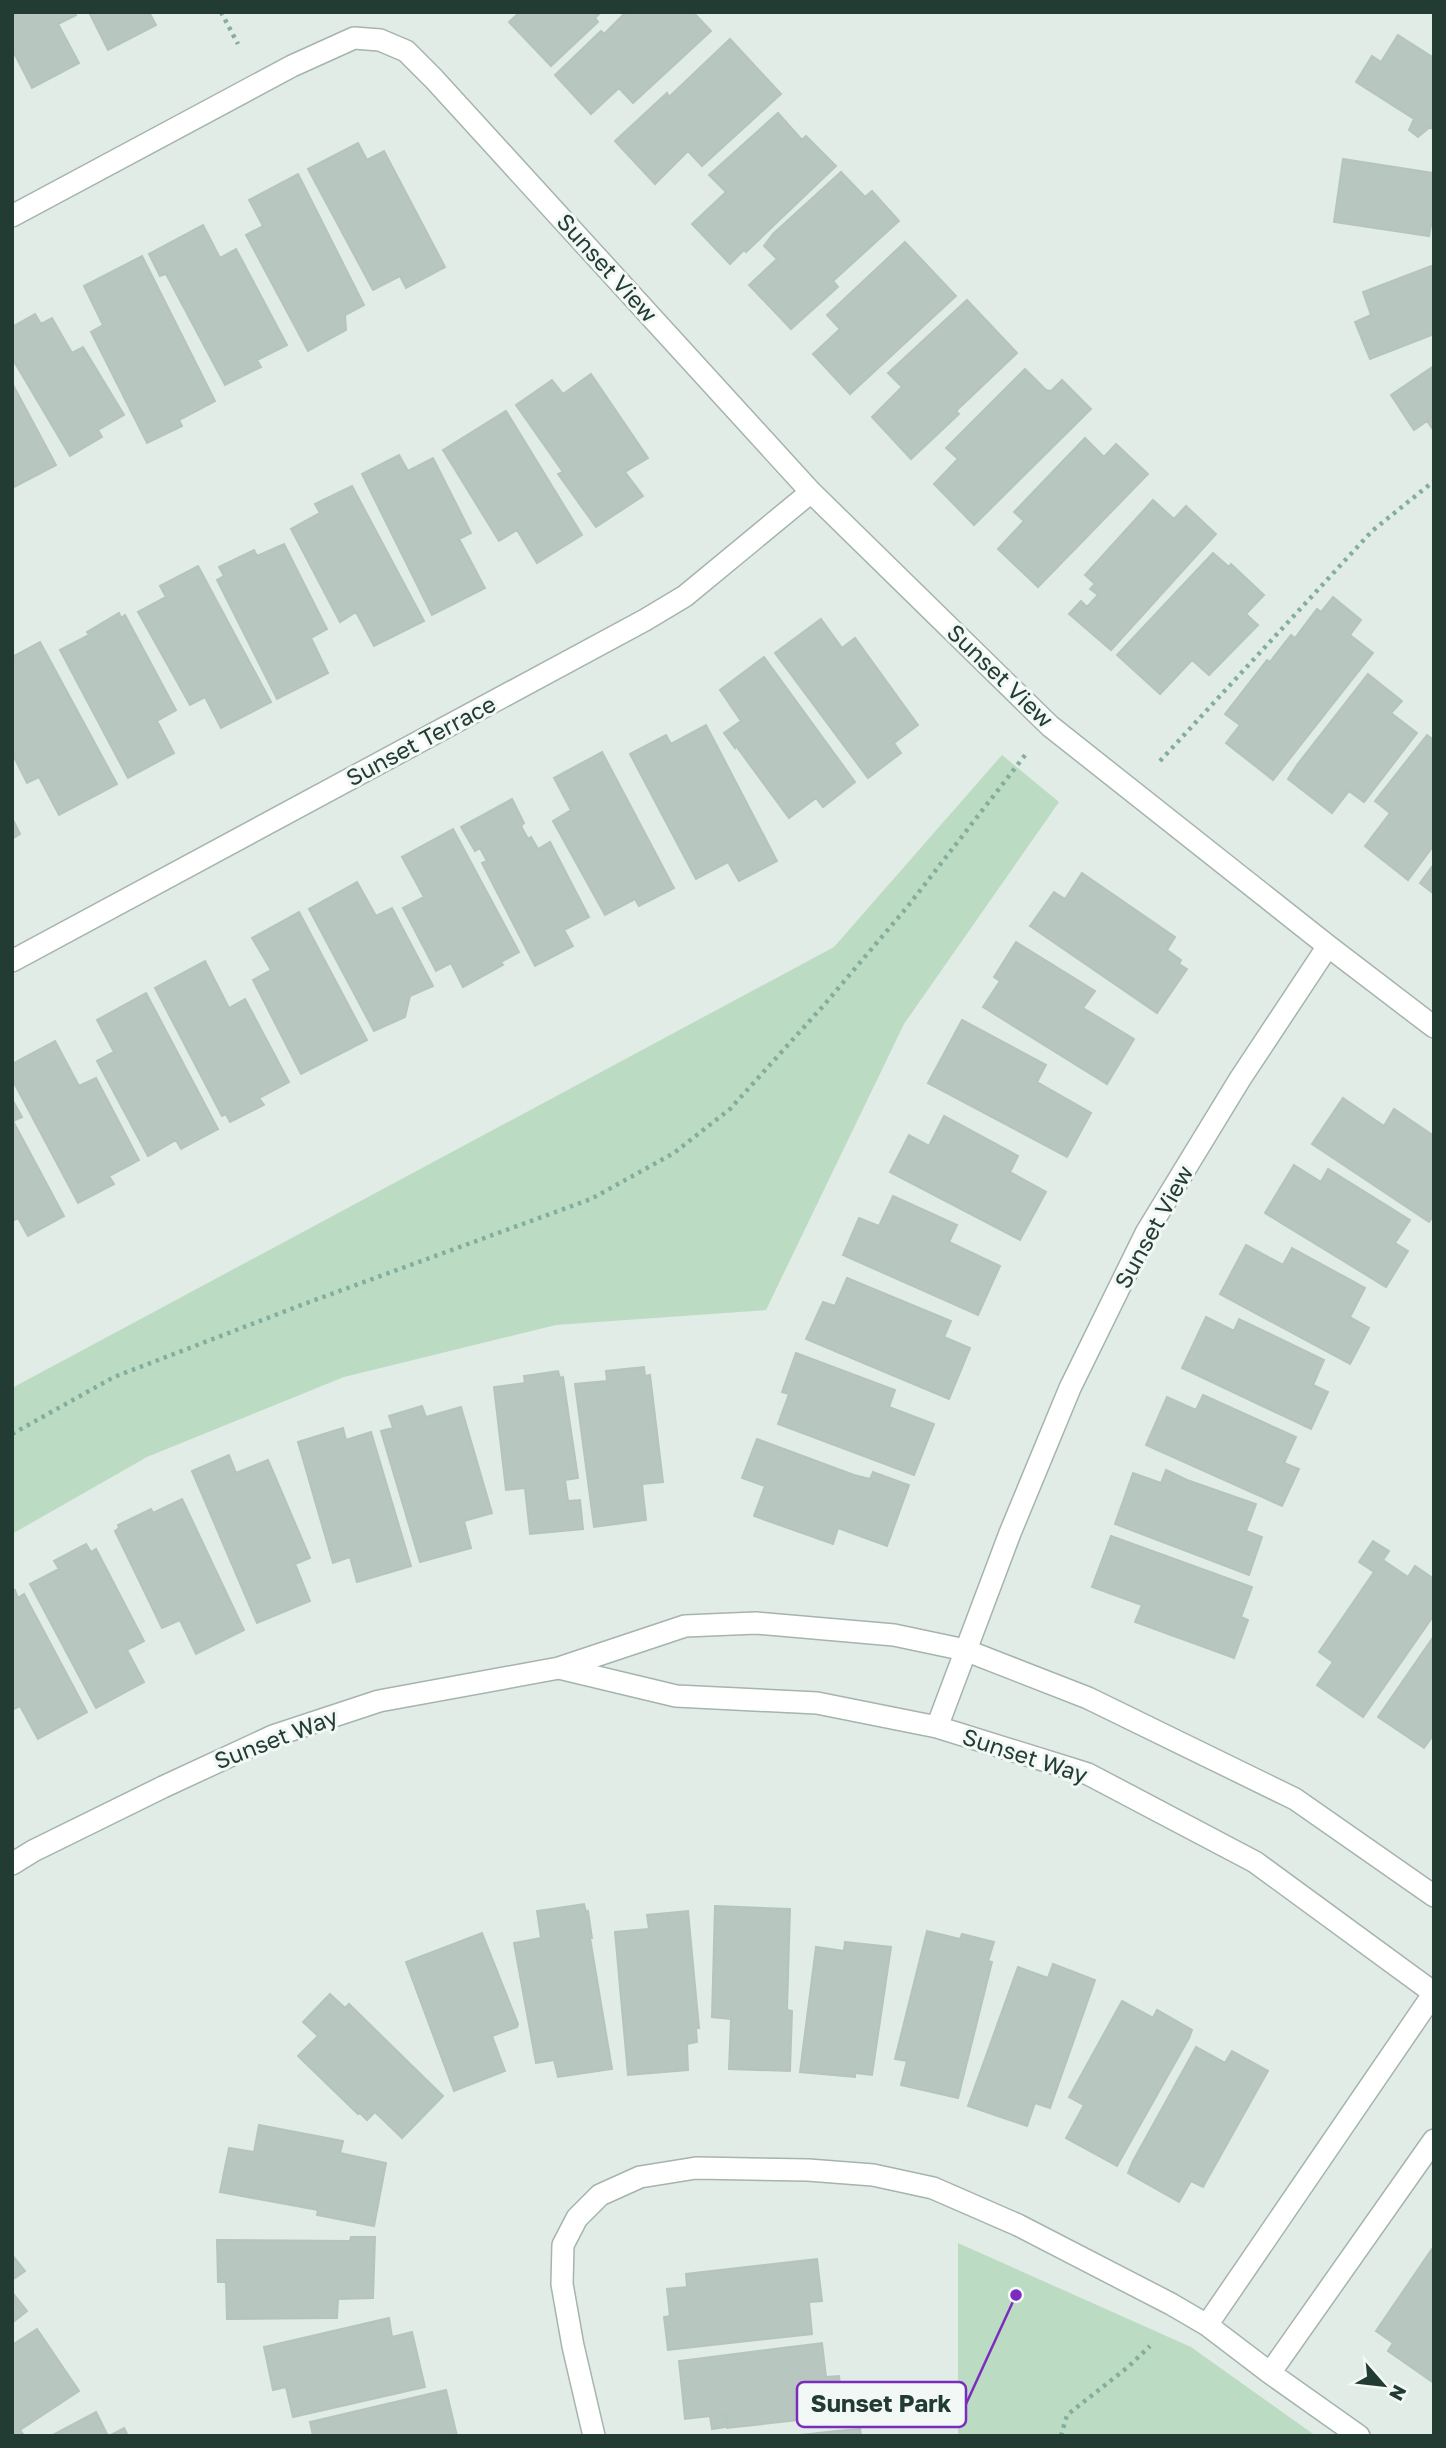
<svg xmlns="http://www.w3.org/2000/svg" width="1446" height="2448" viewBox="0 0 1446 2448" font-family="'Golos Text',sans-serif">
<rect width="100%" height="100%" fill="#e2ece7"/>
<!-- green -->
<path fill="#bbdcc2" d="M 1002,755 L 1059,802 L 904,1024 L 766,1310 L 556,1325 L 344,1377 L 147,1457 L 12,1534 L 12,1388 L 834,947 Z
M 958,2243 L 1191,2347 L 1316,2436 L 958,2436 Z"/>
<!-- building -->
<path fill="#b7c6bf" stroke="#b4c5bd" stroke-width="2" d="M 12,12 L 74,12 L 76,15 L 58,24 L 79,63 L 32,88 L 12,49 Z
M 89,12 L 149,12 L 156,25 L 108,50 Z
M 520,12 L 601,12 L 595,18 L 598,22 L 551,66 L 509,22 Z
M 626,12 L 693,12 L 711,31 L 633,103 L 619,88 L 591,114 L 555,75 L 601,31 L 604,34 Z
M 1398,35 L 1434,58 L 1434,130 L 1430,127 L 1418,137 L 1409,130 L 1414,119 L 1356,82 L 1372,56 L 1381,62 Z
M 730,39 L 781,94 L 702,166 L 688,151 L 655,184 L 615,141 L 667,93 L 669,97 Z
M 778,113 L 802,140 L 806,136 L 836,166 L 746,252 L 744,250 L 730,264 L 692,224 L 726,192 L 709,175 Z
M 358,143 L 367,160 L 384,151 L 445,267 L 406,288 L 400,276 L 373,290 L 308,169 Z
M 1343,159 L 1434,173 L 1434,226 L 1431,225 L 1429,236 L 1334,222 Z
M 841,172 L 865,197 L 872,191 L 899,221 L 833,281 L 838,287 L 791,329 L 749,285 L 777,259 L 764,246 L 773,234 Z
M 298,174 L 364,305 L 345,315 L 346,330 L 308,351 L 246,235 L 263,226 L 249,200 Z
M 203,225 L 220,258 L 236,249 L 287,345 L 257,360 L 261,367 L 225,385 L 166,274 L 160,276 L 149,254 Z
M 905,242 L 956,296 L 850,394 L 813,354 L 840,329 L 827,315 Z
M 142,256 L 215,401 L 179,420 L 182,426 L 147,443 L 91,332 L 103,325 L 84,286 Z
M 1434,265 L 1434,334 L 1370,359 L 1355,322 L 1371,315 L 1363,292 Z
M 967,300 L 1017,353 L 956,411 L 959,414 L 911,459 L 872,417 L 902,387 L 888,373 Z
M 35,314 L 41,324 L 52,318 L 72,353 L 83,347 L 124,415 L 98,430 L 102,437 L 70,456 L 12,358 L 12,327 Z
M 1434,366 L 1434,431 L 1427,421 L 1414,430 L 1391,395 Z
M 1025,369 L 1046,390 L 1051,391 L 1062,380 L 1091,409 L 974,525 L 934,484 L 958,459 L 946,448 Z
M 591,374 L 648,458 L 625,472 L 643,496 L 596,527 L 558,474 L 563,472 L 516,405 L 552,380 L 563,394 Z
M 12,383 L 56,465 L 12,488 Z
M 506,411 L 582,535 L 537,563 L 517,530 L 499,541 L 443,450 Z
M 1085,438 L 1104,457 L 1116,444 L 1148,474 L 1038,587 L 998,549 L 1024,521 L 1014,512 Z
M 399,455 L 408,471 L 433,458 L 471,533 L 459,539 L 485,588 L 432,615 L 362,474 Z
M 352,486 L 424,621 L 374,646 L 356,612 L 340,622 L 291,529 L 320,513 L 315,504 Z
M 1153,500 L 1174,519 L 1186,506 L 1216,534 L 1111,650 L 1069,614 L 1081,601 L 1087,607 L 1098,595 L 1090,589 L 1095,584 L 1085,575 Z
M 284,544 L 327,629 L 311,638 L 328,673 L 277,699 L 217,580 L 224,576 L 219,567 L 254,550 L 257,556 Z
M 1213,553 L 1229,567 L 1231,564 L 1264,595 L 1246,614 L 1258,625 L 1209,675 L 1192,660 L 1160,694 L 1117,655 Z
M 198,566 L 271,702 L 221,728 L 205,697 L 190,705 L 138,612 L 166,597 L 160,586 Z
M 1333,597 L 1361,620 L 1350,635 L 1373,653 L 1273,780 L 1226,743 L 1240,725 L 1225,714 L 1267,660 L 1270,662 L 1291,635 L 1295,638 L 1317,609 L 1321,612 Z
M 119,613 L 121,618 L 125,615 L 176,710 L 157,721 L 174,753 L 128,778 L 60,650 L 89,635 L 87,632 Z
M 821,619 L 842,648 L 855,638 L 918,725 L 894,743 L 901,753 L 868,778 L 775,653 Z
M 40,642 L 117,784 L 59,815 L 39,777 L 27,783 L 12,753 L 12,657 Z
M 764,657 L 855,782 L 823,807 L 816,798 L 789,818 L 736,746 L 735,748 L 724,733 L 741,721 L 720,690 Z
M 1368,674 L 1402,701 L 1391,713 L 1417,733 L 1364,802 L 1349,791 L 1332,813 L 1288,779 L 1297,765 Z
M 706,725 L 777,861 L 739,881 L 728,862 L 696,879 L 630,754 L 666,735 L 671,744 Z
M 1427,735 L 1434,740 L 1434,845 L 1408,880 L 1365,846 L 1390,813 L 1375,801 Z
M 602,752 L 674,888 L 639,906 L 635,899 L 605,915 L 553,821 L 571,810 L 554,778 Z
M 512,799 L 524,823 L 521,826 L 528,839 L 531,837 L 538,849 L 550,842 L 589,917 L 564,930 L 573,946 L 535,966 L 482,863 L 487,861 L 480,848 L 475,851 L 461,827 Z
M 12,818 L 20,834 L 12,839 Z
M 453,829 L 519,952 L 501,962 L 503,965 L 463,987 L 451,963 L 436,971 L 403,908 L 424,897 L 402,857 Z
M 1434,864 L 1434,894 L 1420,883 Z
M 1082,873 L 1175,937 L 1167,950 L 1181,960 L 1179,964 L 1187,969 L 1157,1013 L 1030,926 L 1054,892 L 1065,899 Z
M 357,882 L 376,916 L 392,908 L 433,986 L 410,996 L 405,1017 L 374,1031 L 309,909 Z
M 299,912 L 367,1040 L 301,1074 L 253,980 L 271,970 L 252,938 Z
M 1016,942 L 1095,991 L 1083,1008 L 1134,1039 L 1107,1084 L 983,1007 L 1000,981 L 994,977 Z
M 205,961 L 229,1008 L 245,999 L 289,1082 L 259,1098 L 264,1105 L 230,1122 L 226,1114 L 222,1116 L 155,988 Z
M 146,993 L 218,1129 L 181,1149 L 176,1140 L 148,1156 L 97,1061 L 114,1052 L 97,1020 Z
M 962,1020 L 1046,1065 L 1037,1082 L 1091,1113 L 1067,1157 L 928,1083 Z
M 55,1041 L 79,1086 L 96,1078 L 139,1160 L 109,1176 L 114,1184 L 78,1203 L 12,1079 L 12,1064 Z
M 1343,1098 L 1384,1126 L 1394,1109 L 1434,1136 L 1434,1215 L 1429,1222 L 1312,1144 Z
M 12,1099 L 22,1117 L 13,1121 L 64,1216 L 28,1236 L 18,1218 L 12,1221 Z
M 944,1116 L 1018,1156 L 1010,1172 L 1046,1192 L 1020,1240 L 890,1172 L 909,1135 L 929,1146 Z
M 1294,1165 L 1321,1182 L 1328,1169 L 1410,1220 L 1395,1243 L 1408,1251 L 1386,1287 L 1265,1213 Z
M 893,1196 L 957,1225 L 949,1242 L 1000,1266 L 978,1315 L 843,1255 L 859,1218 L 879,1226 Z
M 1246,1245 L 1283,1265 L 1292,1248 L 1365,1288 L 1350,1317 L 1369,1328 L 1350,1364 L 1220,1294 Z
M 847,1278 L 951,1321 L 944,1337 L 970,1348 L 949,1399 L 806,1339 L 823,1302 L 835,1306 Z
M 1206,1317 L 1234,1331 L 1239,1319 L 1324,1360 L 1313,1385 L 1328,1392 L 1311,1429 L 1182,1368 Z
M 796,1353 L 895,1390 L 889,1407 L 934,1424 L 914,1475 L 778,1424 L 789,1394 L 782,1392 Z
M 644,1367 L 645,1376 L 650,1375 L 663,1482 L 642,1484 L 646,1520 L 594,1527 L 575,1384 L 607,1381 L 606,1371 Z
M 558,1371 L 560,1378 L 563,1377 L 578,1478 L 565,1480 L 568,1501 L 580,1500 L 583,1529 L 530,1534 L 525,1488 L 506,1490 L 494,1387 L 525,1383 L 524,1376 Z
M 1203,1395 L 1296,1437 L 1284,1463 L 1299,1469 L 1282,1506 L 1146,1445 L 1167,1397 L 1196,1410 Z
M 422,1406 L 426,1417 L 461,1407 L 492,1513 L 464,1521 L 471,1548 L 420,1562 L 381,1431 L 393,1428 L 389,1416 Z
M 343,1428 L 346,1440 L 371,1432 L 411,1566 L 357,1582 L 350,1557 L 333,1563 L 298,1442 Z
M 757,1439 L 854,1475 L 870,1479 L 873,1472 L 909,1485 L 887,1546 L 838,1528 L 833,1544 L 754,1516 L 765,1486 L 742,1478 Z
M 229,1455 L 236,1473 L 268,1460 L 310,1558 L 295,1564 L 310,1601 L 257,1623 L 192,1471 Z
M 1166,1470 L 1187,1480 L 1256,1504 L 1246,1531 L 1262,1537 L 1249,1575 L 1115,1524 L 1133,1473 L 1161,1483 Z
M 182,1499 L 244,1630 L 196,1654 L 180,1620 L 162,1628 L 115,1531 L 119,1528 L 118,1525 L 151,1509 L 153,1513 Z
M 1111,1536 L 1252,1587 L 1241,1617 L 1248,1620 L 1234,1658 L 1135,1622 L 1142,1605 L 1092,1587 Z
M 1373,1541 L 1389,1551 L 1383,1560 L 1408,1577 L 1415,1566 L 1434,1579 L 1434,1615 L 1363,1717 L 1317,1685 L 1333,1662 L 1319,1652 L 1374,1572 L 1359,1562 Z
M 86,1544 L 91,1552 L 96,1549 L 144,1641 L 127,1650 L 144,1682 L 96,1708 L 30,1584 L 59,1569 L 54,1561 Z
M 15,1590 L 18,1598 L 24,1594 L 87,1712 L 38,1739 L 20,1706 L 12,1710 L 12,1591 Z
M 1434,1636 L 1434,1734 L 1424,1748 L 1378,1717 Z
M 584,1904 L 586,1912 L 588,1911 L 592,1938 L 590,1938 L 612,2069 L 558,2077 L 554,2060 L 536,2063 L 514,1943 L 541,1938 L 537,1911 Z
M 715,1906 L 790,1909 L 787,2010 L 792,2011 L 790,2071 L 729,2069 L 731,2019 L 712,2017 Z
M 688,1911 L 699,2028 L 696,2028 L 697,2042 L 687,2044 L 688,2070 L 628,2075 L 615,1932 L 649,1929 L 647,1915 Z
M 927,1931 L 960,1939 L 962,1934 L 994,1942 L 988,1961 L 992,1962 L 958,2098 L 901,2085 L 907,2061 L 895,2059 Z
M 482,1933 L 518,2024 L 517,2027 L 492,2036 L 505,2071 L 454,2091 L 406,1962 Z
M 845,1942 L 891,1947 L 872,2075 L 855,2073 L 855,2077 L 800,2072 L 816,1947 L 844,1951 Z
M 1053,1964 L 1095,1980 L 1050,2108 L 1035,2103 L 1027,2126 L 968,2106 L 1018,1967 L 1048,1978 Z
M 330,1994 L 345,2008 L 349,2004 L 443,2096 L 402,2138 L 375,2112 L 367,2120 L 360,2113 L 358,2114 L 298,2056 L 318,2036 L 303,2022 Z
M 1122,2001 L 1153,2018 L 1157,2010 L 1192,2030 L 1189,2038 L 1117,2166 L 1066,2138 L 1084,2105 L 1069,2097 Z
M 1196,2047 L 1225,2063 L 1232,2051 L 1268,2071 L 1203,2187 L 1191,2181 L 1179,2202 L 1128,2173 L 1133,2161 Z
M 259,2125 L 343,2141 L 340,2153 L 386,2163 L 374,2226 L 317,2215 L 318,2210 L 220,2192 L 229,2148 L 254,2152 Z
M 351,2237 L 375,2237 L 373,2298 L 338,2299 L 337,2318 L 227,2319 L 226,2282 L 218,2282 L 217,2240 L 350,2241 Z
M 1434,2246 L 1434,2383 L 1388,2351 L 1393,2343 L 1376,2331 Z
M 12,2255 L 25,2271 L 12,2280 Z
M 817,2259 L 822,2301 L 809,2302 L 812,2334 L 668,2350 L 664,2317 L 670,2316 L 667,2289 L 687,2287 L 686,2274 Z
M 12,2292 L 27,2311 L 12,2323 Z
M 389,2318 L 392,2337 L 412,2332 L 425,2387 L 293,2417 L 286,2387 L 273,2390 L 264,2347 Z
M 37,2329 L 79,2391 L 20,2430 L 23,2434 L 12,2436 L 12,2345 Z
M 822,2343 L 826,2377 L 839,2376 L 844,2415 L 727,2428 L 726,2414 L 724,2414 L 726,2427 L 712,2429 L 710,2416 L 685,2419 L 679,2361 Z
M 446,2390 L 457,2436 L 313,2436 L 310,2422 Z
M 96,2412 L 108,2436 L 51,2436 Z
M 124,2428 L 128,2436 L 109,2436 Z
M 860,2429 L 861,2436 L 792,2436 L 836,2431 Z"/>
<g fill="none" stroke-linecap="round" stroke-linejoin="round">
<defs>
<path id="minor" d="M 12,216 L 292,66 L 354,38 L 380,40 L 406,51 L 434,79 L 811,492 L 1050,726 L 1328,946 L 1434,1027
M 12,961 L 645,620 L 685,596 L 811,492
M 559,1668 L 676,1696 L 817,1703 L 937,1727 L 1088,1774 L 1255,1862 L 1434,1993
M 937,1727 L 1010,1533 L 1070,1388 L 1146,1233 L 1240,1079 L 1328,946
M 12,1864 L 33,1851 L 163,1787 L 273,1736 L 379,1701 L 559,1668 L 685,1626 L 756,1623 L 894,1635 L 965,1650 L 1088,1698 L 1295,1799 L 1434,1896
M 1207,2325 L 1434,1993
M 1270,2373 L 1434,2140
M 594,2436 L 573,2346 L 562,2284 L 563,2245 L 577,2218 L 600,2195 L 640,2177 L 696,2168 L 808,2170 L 873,2175 L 933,2188 L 1018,2225 L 1171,2304 L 1207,2325 L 1270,2373 L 1359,2436"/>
</defs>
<!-- minor casing -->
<use href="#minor" stroke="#a5b4ad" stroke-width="24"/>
<!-- path -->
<path stroke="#83ae9e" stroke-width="4.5" stroke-dasharray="3.5 5" stroke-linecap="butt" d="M 221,12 L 238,44
M 1160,761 L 1372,531 L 1434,481
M 12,1434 L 114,1377 L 304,1304 L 591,1199 L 674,1153 L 730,1109 L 824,1005 L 908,906 L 1026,754
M 1061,2436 L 1067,2415 L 1128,2367 L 1150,2346"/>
<!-- minor -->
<use href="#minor" stroke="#fff" stroke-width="21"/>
</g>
<g text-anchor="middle" stroke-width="6" stroke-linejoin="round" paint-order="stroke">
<!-- street labels -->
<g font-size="23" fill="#233c33" stroke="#f2f8f5">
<text transform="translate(607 268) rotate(48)" y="8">Sunset View</text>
<text transform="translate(1000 676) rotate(44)" y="8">Sunset View</text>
<text transform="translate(421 741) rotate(-28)" y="8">Sunset Terrace</text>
<text transform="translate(1154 1227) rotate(-61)" y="8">Sunset View</text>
<text transform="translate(276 1739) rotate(-21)" y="8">Sunset Way</text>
<text transform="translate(1025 1756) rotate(18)" y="8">Sunset Way</text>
</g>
</g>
<!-- callouts -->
<path fill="none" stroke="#7b2cbf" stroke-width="2.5" d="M1016 2295L966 2404"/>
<circle fill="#7b2cbf" stroke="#f2f8f5" stroke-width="2.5" cx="1016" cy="2295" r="7"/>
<rect fill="#f2f8f5" stroke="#7b2cbf" stroke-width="2.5" x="797" y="2382" width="169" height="45" rx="7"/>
<g font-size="24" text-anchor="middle" font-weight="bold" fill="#233c33">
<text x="881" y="2412">Sunset Park</text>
</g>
<!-- border -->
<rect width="1446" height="2448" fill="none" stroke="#233c33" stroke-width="28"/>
<!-- north arrow -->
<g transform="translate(1383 2385) rotate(118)" stroke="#f2f8f5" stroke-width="5" paint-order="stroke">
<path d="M0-5L12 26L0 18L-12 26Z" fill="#233c33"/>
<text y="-10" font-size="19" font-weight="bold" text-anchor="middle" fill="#233c33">N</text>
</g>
</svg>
